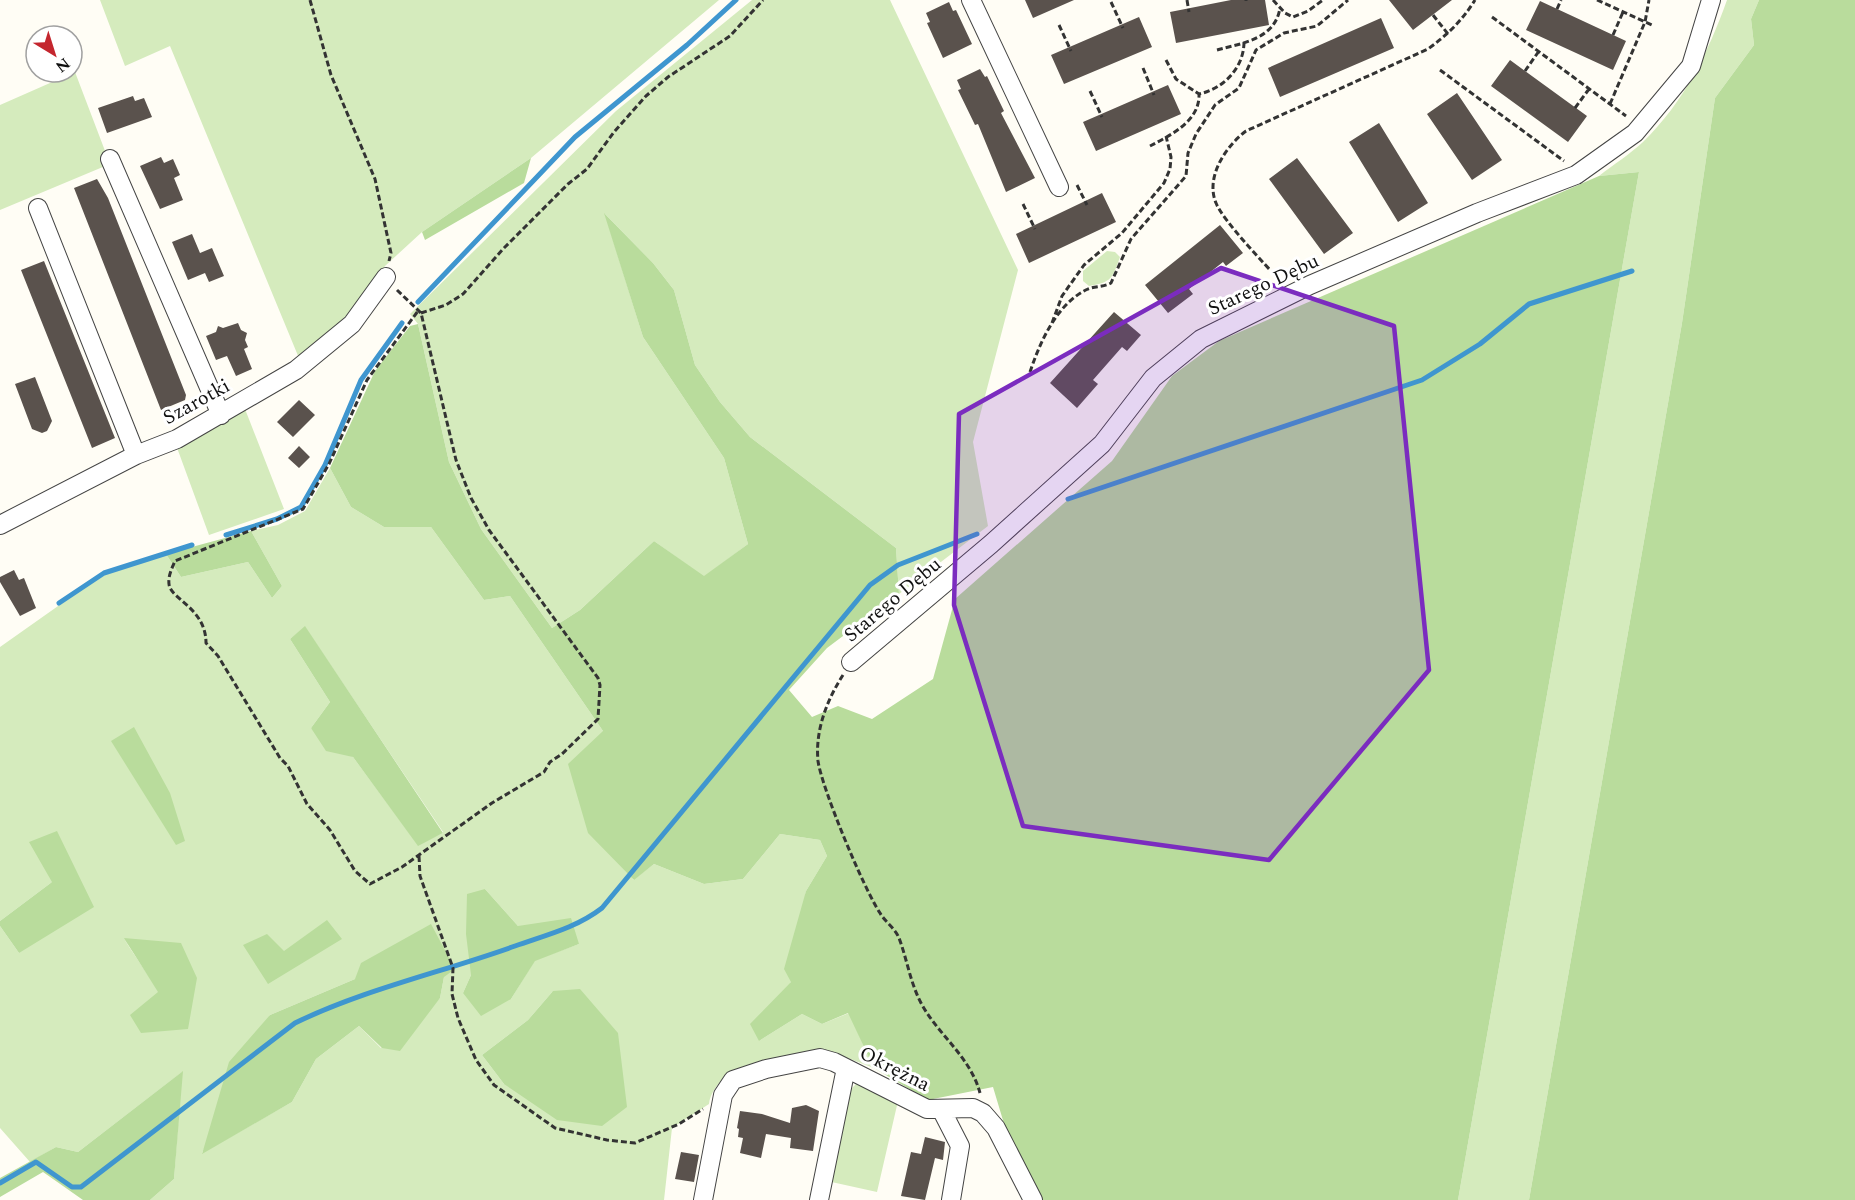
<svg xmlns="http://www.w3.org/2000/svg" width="1855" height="1200" viewBox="0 0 1855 1200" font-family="Spectral,serif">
<rect width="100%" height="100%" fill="#fffdf5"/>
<!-- green -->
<path fill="#d5ebbd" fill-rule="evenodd" d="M 100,0 L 719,0 L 531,158 L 422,232 L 385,266 L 365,296 L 301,363 L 170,46 L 125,66 Z
M 752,0 L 890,0 L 1018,270 L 973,442 L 988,526 L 899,594 L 896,548 L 750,437 L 720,402 L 695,365 L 674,290 L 653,263 L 605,214 L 643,337 L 724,458 L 748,544 L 704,577 L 654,541 L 580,610 L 552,628 L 481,529 L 449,462 L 418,324 L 410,314 L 616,111 Z
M 1727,0 L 1759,0 L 1751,19 L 1754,45 L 1715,98 L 1682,323 L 1529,1200 L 1458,1200 L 1639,172 L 1599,176 C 1613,165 1630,154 1643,142 C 1684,102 1708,53 1727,0 Z
M 75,72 L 110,164 L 0,210 L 0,105 Z
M 1107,251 L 1115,252 L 1120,257 C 1112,279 1112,282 1089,286 L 1083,281 L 1083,271 Z
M 245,409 L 284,509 L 209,535 L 176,445 Z
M 330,468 L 351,507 L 384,527 L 431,527 L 484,600 L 510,596 L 603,731 L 633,880 L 654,864 L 704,884 L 743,879 L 780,834 L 820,840 L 827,856 L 806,891 L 791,982 L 759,1041 L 802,1014 L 822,1024 L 849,1013 L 874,1068 C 856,1062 835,1051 815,1051 C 797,1052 739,1066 725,1077 C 717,1084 710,1094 709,1104 L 672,1128 L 664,1200 L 150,1200 L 174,1179 L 182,1072 L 78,1152 L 56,1147 L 30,1162 L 0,1128 L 0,926 L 19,953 L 52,882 L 0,921 L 0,647 L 102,575 L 166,554 L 181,577 L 248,562 L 272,598 L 282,586 L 251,531 L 278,525 L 305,511 ZM 305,627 L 443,832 L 443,833 L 418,845 L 353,757 L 311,728 L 330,702 L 290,639 ZM 485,889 L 518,926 L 579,944 L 535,960 L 511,999 L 463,993 L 471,975 ZM 124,939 L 188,1029 L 159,992 ZM 444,977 L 440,998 L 381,1048 L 359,1026 L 316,1059 L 292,1102 L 202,1153 L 270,1015 L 355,979 ZM 553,991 L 504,1084 L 482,1055 L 528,1020 Z
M 856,1084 L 863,1084 L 898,1101 L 877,1192 L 827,1181 L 845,1095 Z"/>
<!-- forest -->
<path fill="#b9dc9c" d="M 1759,0 L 1855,0 L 1855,1200 L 1529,1200 L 1682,323 L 1715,98 L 1754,45 L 1751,19 Z
M 531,158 L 524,183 L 425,240 L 422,232 Z
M 1639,172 L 1458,1200 L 1041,1200 L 1005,1127 L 993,1087 L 928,1100 L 874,1068 L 848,1013 L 822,1024 L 802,1014 L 759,1041 L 750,1024 L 791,982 L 784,969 L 806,891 L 827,856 L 820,840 L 780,834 L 743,879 L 704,884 L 654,864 L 634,880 L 588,833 L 568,764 L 603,731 L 510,596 L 484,600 L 431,527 L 384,527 L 351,507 L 330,468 L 375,371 L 410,326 L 418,324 L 449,462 L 481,529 L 552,628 L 580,610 L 654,541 L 704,576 L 748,544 L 724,458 L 643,337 L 604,213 L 653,263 L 674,290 L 695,365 L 720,402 L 750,437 L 896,548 L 899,594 L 827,648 L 789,690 L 812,717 L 838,706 L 872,719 L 933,679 L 955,599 L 1112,461 L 1172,376 L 1219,341 L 1599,176 Z
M 251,531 L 282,586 L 272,598 L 248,562 L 181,577 L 166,554 Z
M 305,626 L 443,833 L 418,846 L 353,757 L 326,751 L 311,728 L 330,702 L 290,639 Z
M 134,727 L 170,793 L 185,841 L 176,845 L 111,741 Z
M 57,831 L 94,907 L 19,953 L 0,926 L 0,921 L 52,882 L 29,842 Z
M 485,889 L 518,926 L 571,918 L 579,944 L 535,961 L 511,999 L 481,1016 L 463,993 L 471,975 L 466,934 L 467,894 Z
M 327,920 L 342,939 L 268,984 L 243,945 L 267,934 L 284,951 Z
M 431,924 L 455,969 L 444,977 L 440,998 L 400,1051 L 382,1048 L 359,1026 L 316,1059 L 292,1102 L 202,1154 L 229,1062 L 270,1015 L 355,979 L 361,963 Z
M 124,938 L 181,943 L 197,978 L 188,1029 L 141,1033 L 130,1015 L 158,992 Z
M 580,989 L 618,1033 L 627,1107 L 602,1126 L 557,1120 L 504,1084 L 482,1055 L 528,1020 L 553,991 Z
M 183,1071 L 174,1179 L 150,1200 L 83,1200 L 43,1172 L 0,1197 L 0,1178 L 56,1147 L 78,1152 Z"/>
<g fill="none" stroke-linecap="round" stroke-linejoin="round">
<!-- stream -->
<path stroke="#3f96cf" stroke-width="5" d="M 418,302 L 575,137 L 687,45 L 736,0
M 1068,499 L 1422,380 L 1480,344 L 1529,304 L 1632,271
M 226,535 L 277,519 L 301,507 L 325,465 L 361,380 L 402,323
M 59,603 L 104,573 L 192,545
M 0,1183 L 36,1162 L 72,1187 L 81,1187 L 295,1023 C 365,989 443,972 515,946 C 546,935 576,928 602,908 L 870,585 L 898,565 L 977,534"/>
</g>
<!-- building -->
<path fill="#5a524d" d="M 1025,0 L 1074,0 L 1033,18 Z
M 1231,0 L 1265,0 L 1269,25 L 1176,43 L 1170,12 Z
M 1389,0 L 1452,0 L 1413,30 Z
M 1540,1 L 1626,41 L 1613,70 L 1526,30 Z
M 949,2 L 953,11 L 956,10 L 972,44 L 943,58 L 927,23 L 930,22 L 926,13 Z
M 1139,17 L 1152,47 L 1064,84 L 1051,55 Z
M 1381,18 L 1394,48 L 1280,97 L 1268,68 Z
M 1510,60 L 1587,116 L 1568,142 L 1491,86 Z
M 980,69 L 985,77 L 987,76 L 1004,111 L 1001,113 L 1035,178 L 1006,192 L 978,124 L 975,125 L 958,90 L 961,89 L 957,80 Z
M 1168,85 L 1181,114 L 1096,151 L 1083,122 Z
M 1457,93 L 1502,160 L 1472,180 L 1427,114 Z
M 133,96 L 135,101 L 144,98 L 152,117 L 107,133 L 98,108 Z
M 1379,123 L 1428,203 L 1398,222 L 1349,142 Z
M 161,157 L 164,163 L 173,159 L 180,175 L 174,178 L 183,200 L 160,209 L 140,166 Z
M 1297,158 L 1353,233 L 1324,254 L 1269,179 Z
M 97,179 L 108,198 L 186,395 L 185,400 L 161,410 L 74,188 Z
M 1102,193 L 1116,222 L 1029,263 L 1016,234 Z
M 1220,225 L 1243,253 L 1226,266 L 1223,262 L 1189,289 L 1193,294 L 1168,313 L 1145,285 Z
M 192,234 L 200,253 L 212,248 L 224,276 L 209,282 L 205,273 L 188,280 L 172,242 Z
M 44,261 L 115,438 L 92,448 L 21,270 Z
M 1114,312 L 1141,335 L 1127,351 L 1122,347 L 1093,380 L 1098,384 L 1077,408 L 1050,383 Z
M 238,323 L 241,330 L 247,333 L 245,340 L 248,347 L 244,349 L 252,369 L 236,376 L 227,356 L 216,360 L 206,336 L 216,332 L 218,326 L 223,328 Z
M 35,377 L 52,421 L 47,431 L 42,433 L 32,429 L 15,384 Z
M 299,400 L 315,415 L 293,437 L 277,422 Z
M 299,446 L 310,457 L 299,468 L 288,458 Z
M 14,570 L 19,580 L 24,578 L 36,608 L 20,616 L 0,582 L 0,577 Z
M 806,1105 L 819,1111 L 813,1151 L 790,1148 L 791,1138 L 766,1134 L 761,1158 L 740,1153 L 743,1138 L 738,1137 L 739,1129 L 737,1128 L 740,1111 L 762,1114 L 790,1123 L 792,1108 Z
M 925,1137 L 945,1142 L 943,1160 L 935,1158 L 925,1200 L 901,1196 L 911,1152 L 921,1154 Z
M 681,1152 L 699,1155 L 694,1182 L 675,1179 Z"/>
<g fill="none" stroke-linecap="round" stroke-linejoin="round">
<defs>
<path id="minor" d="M 971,0 L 1059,187
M 110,159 L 221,415
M 38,208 L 136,455
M 0,525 L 136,455 L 177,439 L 296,370 L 352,324 L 386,277
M 851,662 L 991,544 L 1102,444 L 1153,378 L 1201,339 L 1310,285 L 1477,213 L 1576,175 L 1635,133 L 1691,66 L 1711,0
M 941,1109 L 960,1146 L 951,1200
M 703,1200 L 723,1095 L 733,1080 L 766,1069 L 820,1058 L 834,1062 L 927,1109 L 973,1108 L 983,1113 L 996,1128 L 1033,1200
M 819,1200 L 846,1068"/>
</defs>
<!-- minor casing -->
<use href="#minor" stroke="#444" stroke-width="20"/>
<!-- path -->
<path stroke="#333" stroke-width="3" stroke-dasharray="6 3" stroke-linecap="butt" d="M 310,0 L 331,75 L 375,179 L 391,253 L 389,261
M 1187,0 L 1189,12
M 1246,0 L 1246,1
M 1273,0 L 1285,13 L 1293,17 L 1308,11 L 1323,0
M 1597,0 L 1652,25
M 1111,2 L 1123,28
M 1557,9 L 1561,0
M 1433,15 L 1448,34
M 1492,17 L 1626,116
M 1059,25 L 1071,51
M 1613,35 L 1623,12
M 1217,50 C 1243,43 1275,39 1280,8
M 1166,60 L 1176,79 L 1199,94 C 1223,89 1244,68 1244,42
M 1143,68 L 1154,95
M 1440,70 L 1564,161
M 1525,71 L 1539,51
M 1090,91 L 1102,117
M 1610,104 L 1645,22 L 1649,0
M 1575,108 L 1589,89
M 1150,146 C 1171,135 1200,121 1199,94
M 1077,185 L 1087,205
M 1023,204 L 1035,229
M 1281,282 C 1266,265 1223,221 1216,203 C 1205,177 1226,146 1246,131 L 1428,49 C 1447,35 1462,21 1475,0
M 397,290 L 421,313 L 456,460 L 471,498 L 489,530 L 598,678 L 600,685 L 598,719 L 562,754 L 550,762 L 544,772 L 492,803 L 402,867 L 370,884 L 355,871 L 330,830 L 307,804 L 288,766 L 280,758 L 218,656 L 206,643 C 206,608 170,599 169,584 C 168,576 172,568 175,561 L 303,509 L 329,464 L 367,380 L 418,311
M 421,313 L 446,305 L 463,294 L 504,248 L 568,184 L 587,169 L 614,132 L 646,96 L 668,77 L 730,36 L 763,0
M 1052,323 L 1062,296 L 1084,265 L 1122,233 L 1164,183 L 1170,169 L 1171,157 L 1166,136
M 1030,372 C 1040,342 1057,303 1088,289 C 1096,286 1104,287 1111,283 L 1131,239 L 1186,176 L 1188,153 L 1196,134 L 1215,105 L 1239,88 L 1256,50 L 1284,33 L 1317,26 L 1348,0
M 843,675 C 827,700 815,730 818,761 C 822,789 864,889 880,913 C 885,922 895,928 899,938 C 907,959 910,982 921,1003 C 938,1035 970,1056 980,1093
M 419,856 L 420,876 L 453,968 L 452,994 L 458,1018 L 476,1060 L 494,1085 L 555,1128 L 607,1140 L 635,1143 L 679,1124 L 703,1109"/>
<!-- minor -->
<use href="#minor" stroke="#fff" stroke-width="18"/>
</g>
<!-- marked area -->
<path fill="#7b2cbf" fill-opacity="0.2" stroke="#7b2cbf" stroke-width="4.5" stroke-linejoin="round" d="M 1221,268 L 1394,326 L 1429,670 L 1269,860 L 1023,826 L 954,605 L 959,414 Z"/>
<g text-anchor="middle" stroke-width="6" stroke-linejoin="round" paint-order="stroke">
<!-- street labels -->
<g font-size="20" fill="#111" stroke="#fff">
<text transform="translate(1263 284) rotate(-25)" y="7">Starego Dębu</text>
<text transform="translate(196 401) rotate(-29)" y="7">Szarotki</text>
<text transform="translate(892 599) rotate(-40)" y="7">Starego Dębu</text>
<text transform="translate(895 1068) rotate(27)" y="7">Okrężna</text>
</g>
</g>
<!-- north arrow -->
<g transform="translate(54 54) rotate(142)"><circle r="28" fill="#ffffff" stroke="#a0a0a0" stroke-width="1.5"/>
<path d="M0-4.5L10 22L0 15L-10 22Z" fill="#c4262e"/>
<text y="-9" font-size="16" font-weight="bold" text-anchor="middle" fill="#111111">N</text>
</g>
</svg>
